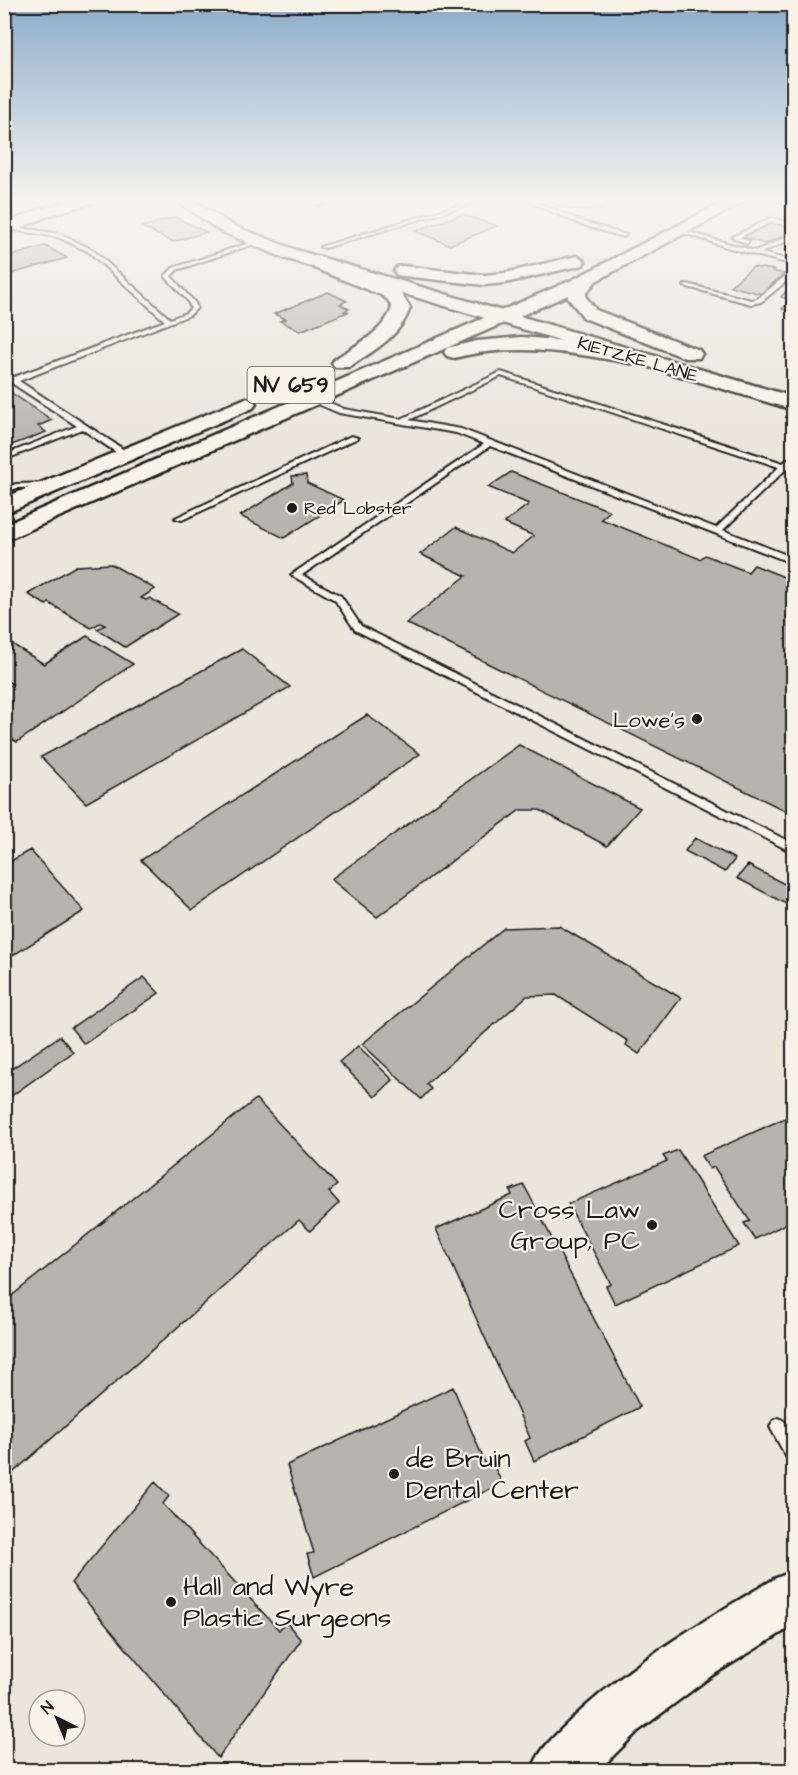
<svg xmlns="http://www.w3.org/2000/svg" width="798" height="1775" viewBox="0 0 798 1775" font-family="'Architects Daughter',sans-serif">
<rect width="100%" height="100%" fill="#eae6dc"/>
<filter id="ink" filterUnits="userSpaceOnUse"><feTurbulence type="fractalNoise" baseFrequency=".0167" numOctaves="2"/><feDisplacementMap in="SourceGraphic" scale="12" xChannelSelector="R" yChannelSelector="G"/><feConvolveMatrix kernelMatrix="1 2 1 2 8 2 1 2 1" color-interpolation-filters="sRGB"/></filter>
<g filter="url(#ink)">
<!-- building -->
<path fill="#b6b4ac" stroke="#1c1c1c" stroke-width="1.5" d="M 317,199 L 375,199 L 349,206 L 339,201 L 320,206 L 309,201 Z
M 563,199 L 602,199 L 604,202 L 584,206 Z
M 462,214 L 497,226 L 450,245 L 415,231 Z
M 175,217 L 206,232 L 173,242 L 142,227 Z
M 774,222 L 794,228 L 794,231 L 765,244 L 742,237 Z
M 45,246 L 67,258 L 4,276 L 4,258 Z
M 753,267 L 774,270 L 772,271 L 784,274 L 761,294 L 730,286 Z
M 792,285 L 794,286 L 794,314 L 782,309 L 791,300 L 781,297 Z
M 328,292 L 347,301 L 340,304 L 349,309 L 344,311 L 348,312 L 300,331 L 280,321 L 286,319 L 274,314 Z
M 4,388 L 52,420 L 38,426 L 46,432 L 4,448 Z
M 511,472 L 610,511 L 601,519 L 700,559 L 705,555 L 748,572 L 754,565 L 794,581 L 794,815 L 406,623 L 466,576 L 420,554 L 456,527 L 512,553 L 534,536 L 504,523 L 529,504 L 488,487 Z
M 306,475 L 307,483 L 344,500 L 284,538 L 240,516 L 293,483 L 292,476 Z
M 111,564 L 155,589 L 141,598 L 146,600 L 150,598 L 178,614 L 125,647 L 97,629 L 105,625 L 100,623 L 91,628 L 49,603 L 46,605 L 28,594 L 76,566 Z
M 87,636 L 133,664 L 17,742 L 4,734 L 4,689 L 12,684 L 4,679 L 4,639 L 44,664 Z
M 242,649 L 290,687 L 86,803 L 41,757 Z
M 367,715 L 420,754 L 192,910 L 141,860 Z
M 519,745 L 640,808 L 607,846 L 540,810 L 520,810 L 377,917 L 331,879 Z
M 695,838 L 735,859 L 725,872 L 685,851 Z
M 30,850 L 84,911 L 4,961 L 4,865 Z
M 748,865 L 794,889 L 794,908 L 737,878 Z
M 559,926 L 681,998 L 639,1054 L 626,1045 L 628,1041 L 556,995 L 527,996 L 426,1084 L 431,1089 L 421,1099 L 362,1044 L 504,928 Z
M 144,977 L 159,993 L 84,1044 L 71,1028 Z
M 60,1036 L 73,1052 L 4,1101 L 4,1074 Z
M 358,1046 L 393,1080 L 375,1097 L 339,1062 Z
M 256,1099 L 337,1185 L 329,1192 L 339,1203 L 310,1231 L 299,1220 L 8,1477 L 4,1471 L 4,1302 Z
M 794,1114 L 794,1220 L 755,1239 L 744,1223 L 750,1221 L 714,1167 L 710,1169 L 701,1156 Z
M 678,1150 L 739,1246 L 615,1304 L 606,1286 L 611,1284 L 568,1204 L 667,1161 L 663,1156 Z
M 524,1185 L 640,1407 L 534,1461 L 525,1441 L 530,1438 L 436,1229 L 512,1195 L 510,1190 Z
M 453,1387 L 486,1465 L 492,1462 L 502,1483 L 314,1577 L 307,1554 L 314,1553 L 287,1465 Z
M 155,1482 L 169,1496 L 163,1504 L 279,1630 L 286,1622 L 301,1640 L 218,1758 L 71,1583 Z"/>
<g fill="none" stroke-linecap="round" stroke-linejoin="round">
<defs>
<path id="lane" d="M 479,199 L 487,199 L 325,248 L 320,247 Z
M 522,199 L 529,199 L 584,222 L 626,235 L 623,237 L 580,224 Z
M 547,199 C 560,198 572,207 586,206 C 597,206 607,199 619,199 C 596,212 570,212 547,199 Z
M 771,218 L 794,223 L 794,227 L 772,222 L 740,237 L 749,241 L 747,244 L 732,237 Z
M 8,226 L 61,234 L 93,250 L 170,319 L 186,313 L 191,308 L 187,300 L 165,276 L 173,268 L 255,241 L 260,242 L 177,270 L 171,276 L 195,303 L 197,308 L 190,315 L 19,381 L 129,453 L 129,457 L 123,457 L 82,429 L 4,460 L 4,455 L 77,426 L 4,378 L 4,372 L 14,377 L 165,321 L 89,252 L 58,237 L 6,229 Z
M 674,228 L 755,251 L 794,234 L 794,238 L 761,253 L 794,261 L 794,265 L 733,249 L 674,230 Z
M 794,269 L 794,275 L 761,302 L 751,304 L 684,286 L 687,284 L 751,300 L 757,299 Z
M 501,372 L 783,463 L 794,455 L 794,462 L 790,465 L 794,466 L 794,471 L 786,469 L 723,530 L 794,558 L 794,564 L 490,446 L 302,575 L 341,596 L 361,626 L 794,844 L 794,853 L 355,630 L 335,600 L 291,575 L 484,444 L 456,433 L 339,413 L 311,401 L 311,397 L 317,397 L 344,409 L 401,419 ZM 501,376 L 779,467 L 716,528 L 461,429 L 409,420 Z
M 351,436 L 358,438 L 182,520 L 175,518 Z
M 50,483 L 53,483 L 53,487 L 17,488 L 4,493 L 4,488 L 16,484 Z
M 779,1418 C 796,1426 794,1447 794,1462 L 788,1460 L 770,1427 L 773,1421 Z"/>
<path id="secondary" d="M 73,199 L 97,199 L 94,202 L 53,214 L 4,235 L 4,224 L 43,208 Z
M 174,199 L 191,199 L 232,225 L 296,250 L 794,397 L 794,410 L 284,258 L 220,231 Z
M 794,1571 L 794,1625 L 711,1676 L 638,1731 L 599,1770 L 532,1770 C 539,1749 554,1737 570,1721 C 632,1662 703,1621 776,1578 Z"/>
<path id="primary" d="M 729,199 L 749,199 L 596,281 L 586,293 L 586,297 L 596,310 L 699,350 L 702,354 L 699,358 L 685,358 L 584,318 L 568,298 L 568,295 L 4,541 L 4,525 L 572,280 Z
M 577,256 L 585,261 L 583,265 L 505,283 L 484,285 L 403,276 L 397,275 L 394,271 L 397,267 L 403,266 L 484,275 L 505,273 Z
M 320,259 L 393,287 L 401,293 L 410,308 C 400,337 373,351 349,367 L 335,367 L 332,363 L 335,359 C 356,345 383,333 392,308 L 388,300 L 381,295 L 314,268 L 312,264 L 314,260 Z
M 522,337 L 567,341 L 635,352 L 642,354 L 645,358 L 642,362 L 635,364 C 574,353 516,342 454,358 L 447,356 L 444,352 L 447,348 L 477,341 Z
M 246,398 L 253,400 L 256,404 L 253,408 L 4,514 L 4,498 Z"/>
</defs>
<!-- lane casing -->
<use href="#lane" stroke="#1c1c1c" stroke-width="4"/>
<!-- secondary casing -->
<use href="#secondary" stroke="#1c1c1c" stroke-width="5"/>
<!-- primary casing -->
<use href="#primary" stroke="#1c1c1c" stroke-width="5"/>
<!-- lane -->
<use href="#lane" fill="#f7f3e8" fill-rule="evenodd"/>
<!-- secondary -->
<use href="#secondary" fill="#f7f3e8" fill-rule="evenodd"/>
<!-- primary -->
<use href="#primary" fill="#f7f3e8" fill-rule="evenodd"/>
</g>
</g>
<!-- sky -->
<linearGradient id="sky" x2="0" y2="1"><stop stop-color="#8cacc9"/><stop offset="0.45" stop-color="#f6f4ef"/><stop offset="1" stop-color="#f6f4ef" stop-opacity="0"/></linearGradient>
<rect width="798" height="447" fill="url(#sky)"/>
<!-- markers -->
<g fill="#1c1c1c" stroke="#f7f3e8" stroke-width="2">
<circle cx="292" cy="508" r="6"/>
<circle cx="697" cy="719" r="6"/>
<circle cx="652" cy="1225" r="6"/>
<circle cx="394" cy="1474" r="6"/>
<circle cx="171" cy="1602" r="6"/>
</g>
<g text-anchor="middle" stroke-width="4.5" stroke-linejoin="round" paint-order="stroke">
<!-- far-street labels -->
<g font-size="18" fill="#1c1c1c" stroke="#f7f3e8">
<text transform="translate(638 359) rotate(16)" y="6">KIETZKE LANE</text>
</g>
<!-- far-poi labels -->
<g font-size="18" fill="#1c1c1c" stroke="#f7f3e8" text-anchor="start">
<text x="304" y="514">Red Lobster</text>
</g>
<!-- shield labels -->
<rect fill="#f7f3e8" stroke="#5e5c59" stroke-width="1.5" x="247.5" y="367" width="87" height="36" rx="4.5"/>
<g font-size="21" font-weight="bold" fill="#1c1c1c">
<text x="291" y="392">NV 659</text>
</g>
<!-- poi labels -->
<g font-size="22" fill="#1c1c1c" stroke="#f7f3e8" text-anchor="end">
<text x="685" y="727">Lowe's</text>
</g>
<!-- near-poi labels -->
<g font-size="27" fill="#1c1c1c" stroke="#f7f3e8" text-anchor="start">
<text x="640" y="1218" text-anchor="end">Cross Law<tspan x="640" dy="31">Group, PC</tspan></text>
<text x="406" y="1467">de Bruin<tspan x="406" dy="31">Dental Center</tspan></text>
<text x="183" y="1595">Hall and Wyre<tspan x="183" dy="31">Plastic Surgeons</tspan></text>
</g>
</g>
<!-- margin -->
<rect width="798" height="1775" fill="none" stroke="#f7f3e8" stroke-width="24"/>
<rect x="12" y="12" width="774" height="1751" fill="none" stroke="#1c1c1c" stroke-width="2" filter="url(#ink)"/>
<!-- north arrow -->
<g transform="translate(57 1718) rotate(317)"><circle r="28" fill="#f7f3e8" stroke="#9f9d96" stroke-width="1.5"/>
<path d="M0-4.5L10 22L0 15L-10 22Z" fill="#1c1c1c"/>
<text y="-9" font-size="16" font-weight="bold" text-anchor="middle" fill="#1c1c1c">N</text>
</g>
</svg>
